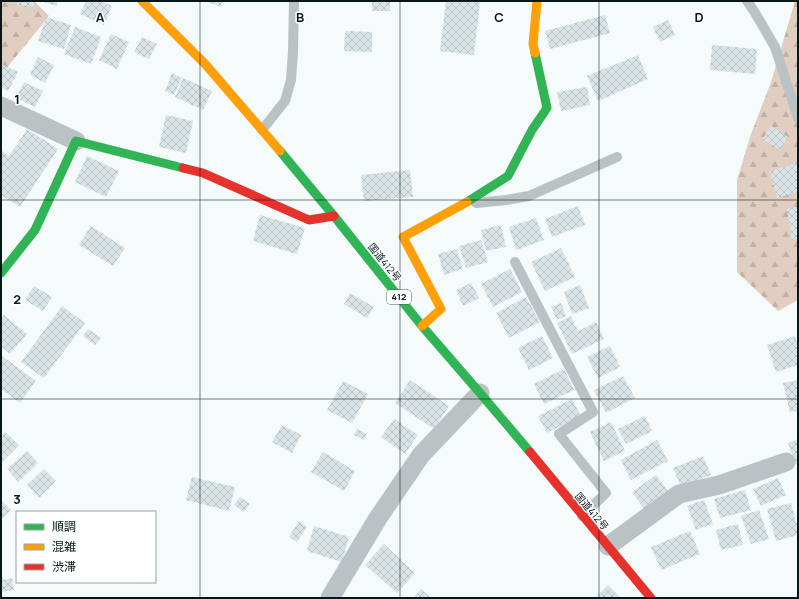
<svg xmlns="http://www.w3.org/2000/svg" width="799" height="599" viewBox="0 0 799 599" font-family="Manrope,'Noto Sans JP',sans-serif">
<defs>
<pattern id="forest-firs" width="22" height="20" patternUnits="userSpaceOnUse"><rect width="22" height="20" fill="#e2cec1"/><path d="M5 1l3.5 6h-7zM16 11l3.5 6h-7z" fill="#c0b0a5"/></pattern>
<pattern id="building-cross-hatch" width="8" height="8" patternUnits="userSpaceOnUse"><rect width="8" height="8" fill="#dae4e6"/><path d="M0 0l8 8M0 8l8-8" fill="none" stroke="#bac3c5"/></pattern>
</defs>
<rect width="100%" height="100%" fill="#f5fafb"/>
<!-- forest -->
<path fill="url(#forest-firs)" d="M 1,1 L 34,1 L 49,16 L 1,75 Z
M 795,1 L 798,1 L 798,300 L 778,311 L 737,272 L 737,180 L 751,134 L 771,82 Z"/>
<!-- building -->
<path fill="url(#building-cross-hatch)" d="M 18,1 L 36,2 L 35,8 L 17,5 Z
M 40,1 L 58,1 L 57,6 Z
M 86,1 L 101,1 L 112,6 L 104,25 L 80,14 Z
M 205,1 L 223,1 L 221,7 Z
M 372,1 L 390,1 L 390,11 L 372,11 Z
M 446,1 L 471,1 L 480,2 L 474,55 L 440,51 Z
M 605,15 L 610,33 L 550,49 L 545,31 Z
M 46,17 L 71,25 L 64,49 L 38,41 Z
M 668,20 L 675,35 L 660,42 L 653,27 Z
M 75,27 L 101,37 L 91,64 L 64,54 Z
M 345,31 L 372,32 L 372,52 L 344,51 Z
M 111,34 L 129,42 L 117,69 L 99,60 Z
M 142,37 L 157,44 L 149,59 L 134,52 Z
M 712,45 L 757,49 L 755,74 L 710,70 Z
M 638,55 L 648,79 L 598,101 L 587,76 Z
M 38,57 L 54,65 L 45,83 L 30,75 Z
M 1,64 L 18,72 L 8,91 L 1,88 Z
M 172,73 L 182,78 L 174,95 L 165,91 Z
M 183,78 L 212,91 L 203,110 L 175,97 Z
M 24,82 L 43,91 L 35,107 L 16,98 Z
M 587,87 L 590,105 L 561,111 L 557,92 Z
M 166,115 L 193,121 L 186,153 L 159,147 Z
M 771,126 L 788,137 L 780,150 L 763,139 Z
M 27,129 L 58,149 L 20,207 L 1,195 L 1,150 L 9,156 Z
M 87,156 L 119,171 L 106,197 L 75,182 Z
M 798,163 L 798,192 L 777,198 L 770,171 Z
M 410,170 L 413,197 L 364,201 L 361,175 Z
M 578,206 L 585,225 L 552,237 L 545,219 Z
M 798,207 L 798,239 L 792,240 L 787,209 Z
M 260,215 L 305,228 L 297,254 L 253,241 Z
M 536,218 L 544,240 L 516,250 L 509,227 Z
M 501,225 L 506,247 L 486,251 L 481,230 Z
M 91,226 L 125,248 L 113,266 L 79,245 Z
M 481,240 L 488,262 L 466,268 L 459,246 Z
M 561,248 L 575,277 L 545,291 L 531,262 Z
M 457,249 L 463,269 L 444,275 L 438,254 Z
M 510,269 L 522,292 L 493,307 L 481,284 Z
M 471,283 L 479,298 L 463,306 L 456,290 Z
M 580,285 L 589,308 L 572,314 L 564,292 Z
M 34,286 L 52,297 L 43,311 L 25,300 Z
M 350,293 L 374,307 L 367,318 L 344,304 Z
M 526,297 L 540,322 L 509,338 L 496,313 Z
M 561,303 L 566,316 L 557,320 L 551,307 Z
M 62,306 L 85,323 L 44,378 L 21,362 Z
M 4,315 L 27,334 L 10,354 L 1,346 L 1,319 Z
M 571,316 L 578,331 L 596,322 L 604,339 L 572,354 L 557,323 Z
M 88,329 L 101,338 L 95,345 L 83,336 Z
M 542,336 L 553,358 L 529,370 L 518,348 Z
M 795,336 L 798,345 L 798,365 L 776,372 L 767,345 Z
M 610,346 L 620,367 L 598,378 L 587,357 Z
M 2,356 L 36,381 L 20,403 L 1,389 L 1,357 Z
M 564,369 L 574,390 L 544,404 L 534,384 Z
M 623,376 L 635,398 L 606,413 L 594,390 Z
M 410,380 L 449,406 L 434,429 L 395,403 Z
M 798,380 L 798,411 L 790,412 L 783,383 Z
M 343,381 L 368,394 L 352,423 L 327,410 Z
M 572,399 L 581,416 L 547,433 L 538,416 Z
M 645,416 L 652,431 L 626,444 L 618,429 Z
M 394,419 L 418,435 L 405,454 L 381,437 Z
M 611,422 L 625,451 L 604,461 L 590,432 Z
M 282,425 L 301,435 L 292,453 L 272,442 Z
M 357,429 L 367,434 L 364,440 L 354,435 Z
M 5,432 L 19,445 L 1,463 L 1,436 Z
M 798,439 L 798,464 L 796,465 L 788,443 Z
M 657,440 L 668,461 L 631,480 L 621,460 Z
M 27,451 L 38,463 L 18,482 L 7,469 Z
M 323,452 L 355,471 L 344,491 L 311,472 Z
M 703,456 L 711,475 L 681,487 L 673,468 Z
M 44,469 L 56,481 L 39,498 L 27,485 Z
M 656,475 L 669,492 L 645,510 L 632,492 Z
M 192,477 L 235,487 L 229,511 L 186,500 Z
M 778,478 L 786,495 L 761,506 L 753,489 Z
M 745,490 L 751,510 L 720,518 L 714,499 Z
M 240,497 L 250,504 L 244,512 L 234,505 Z
M 1,500 L 11,510 L 1,519 Z
M 704,500 L 713,524 L 696,530 L 687,506 Z
M 791,503 L 798,528 L 798,535 L 776,541 L 767,509 Z
M 759,510 L 769,539 L 751,544 L 741,516 Z
M 299,521 L 307,527 L 297,542 L 289,537 Z
M 738,524 L 743,545 L 721,550 L 716,530 Z
M 314,526 L 349,537 L 342,562 L 307,551 Z
M 690,531 L 700,554 L 661,570 L 651,547 Z
M 384,544 L 415,573 L 397,593 L 365,565 Z
M 1,573 L 2,573 L 3,580 L 12,578 L 14,590 L 1,592 Z
M 608,585 L 621,598 L 599,598 L 597,596 Z
M 421,589 L 431,598 L 413,598 Z"/>
<g fill="none" stroke-linecap="round" stroke-linejoin="round">
<!-- lane -->
<path stroke="#bac2c3" stroke-width="10" d="M 747,1 L 754,11 L 775,47 L 798,118
M 262,130 L 285,101 L 291,80 L 293,52 L 294,1
M 476,203 L 506,200 L 529,196 L 617,157
M 515,262 L 593,412 L 559,434 L 606,493 L 582,516"/>
<!-- street -->
<path stroke="#bac2c3" stroke-width="19" d="M 1,106 L 76,141
M 608,546 L 679,494 L 719,485 L 786,462
M 330,598 L 378,518 L 421,455 L 480,393"/>
<!-- fast -->
<path stroke="#30b455" stroke-width="9" d="M 280,151 L 334,216 L 422,326 L 480,393 L 530,452
M 467,202 L 508,176 L 532,130 L 547,108 L 535,53
M 1,273 L 35,230 L 76,141 L 183,168"/>
<!-- slow -->
<path stroke="#ff9f0a" stroke-width="9" d="M 142,1 L 206,65 L 280,151
M 535,53 L 533,44 L 537,1
M 422,326 L 441,309 L 403,237 L 467,202"/>
<!-- jam -->
<path stroke="#e5322d" stroke-width="9" d="M 183,168 L 203,173 L 309,220 L 334,216
M 530,452 L 651,598"/>
</g>
<!-- grid -->
<path fill="none" stroke="#071619" stroke-width="1" stroke-opacity="0.55" d="M 200,1 L 200,598M 400,1 L 400,598M 599,1 L 599,598M 1,200 L 798,200M 1,399 L 798,399"/>
<g text-anchor="middle" stroke-width="3" stroke-linejoin="round" paint-order="stroke">
<!-- shield labels -->
<rect fill="#fff" stroke="#515c5e" stroke-width="1" x="387" y="290" width="24" height="14" rx="3"/>
<g font-size="9" font-weight="bold" fill="#071619">
<text x="399" y="300">412</text>
</g>
<!-- street labels -->
<g font-size="10" fill="#071619" stroke="#fff">
<text transform="translate(385 262) rotate(51)" y="4">国道412号</text>
<text transform="translate(592 511) rotate(50)" y="4">国道412号</text>
</g>
</g>
<g font-size="13" text-anchor="middle" font-weight="bold" fill="#071619" stroke="#fff" stroke-width="3" stroke-linejoin="round" paint-order="stroke">
<text x="100" y="22">A</text>
<text x="300" y="22">B</text>
<text x="499" y="22">C</text>
<text x="699" y="22">D</text>
<text x="17" y="104">1</text>
<text x="17" y="304">2</text>
<text x="17" y="504">3</text>
</g>
<!-- border -->
<rect width="799" height="599" fill="none" stroke="#071619" stroke-width="4"/>
<!-- legend -->
<rect x="16" y="511" width="140" height="72" fill="#ffffff" stroke="#9ca2a3"/>
<rect x="24" y="524" width="20" height="6" fill="#30b455" stroke="#9ca2a3"/>
<text x="52" y="531" font-size="12" fill="#071619">順調</text>
<rect x="24" y="544" width="20" height="6" fill="#ff9f0a" stroke="#9ca2a3"/>
<text x="52" y="551" font-size="12" fill="#071619">混雑</text>
<rect x="24" y="564" width="20" height="6" fill="#e5322d" stroke="#9ca2a3"/>
<text x="52" y="571" font-size="12" fill="#071619">渋滞</text>
</svg>
